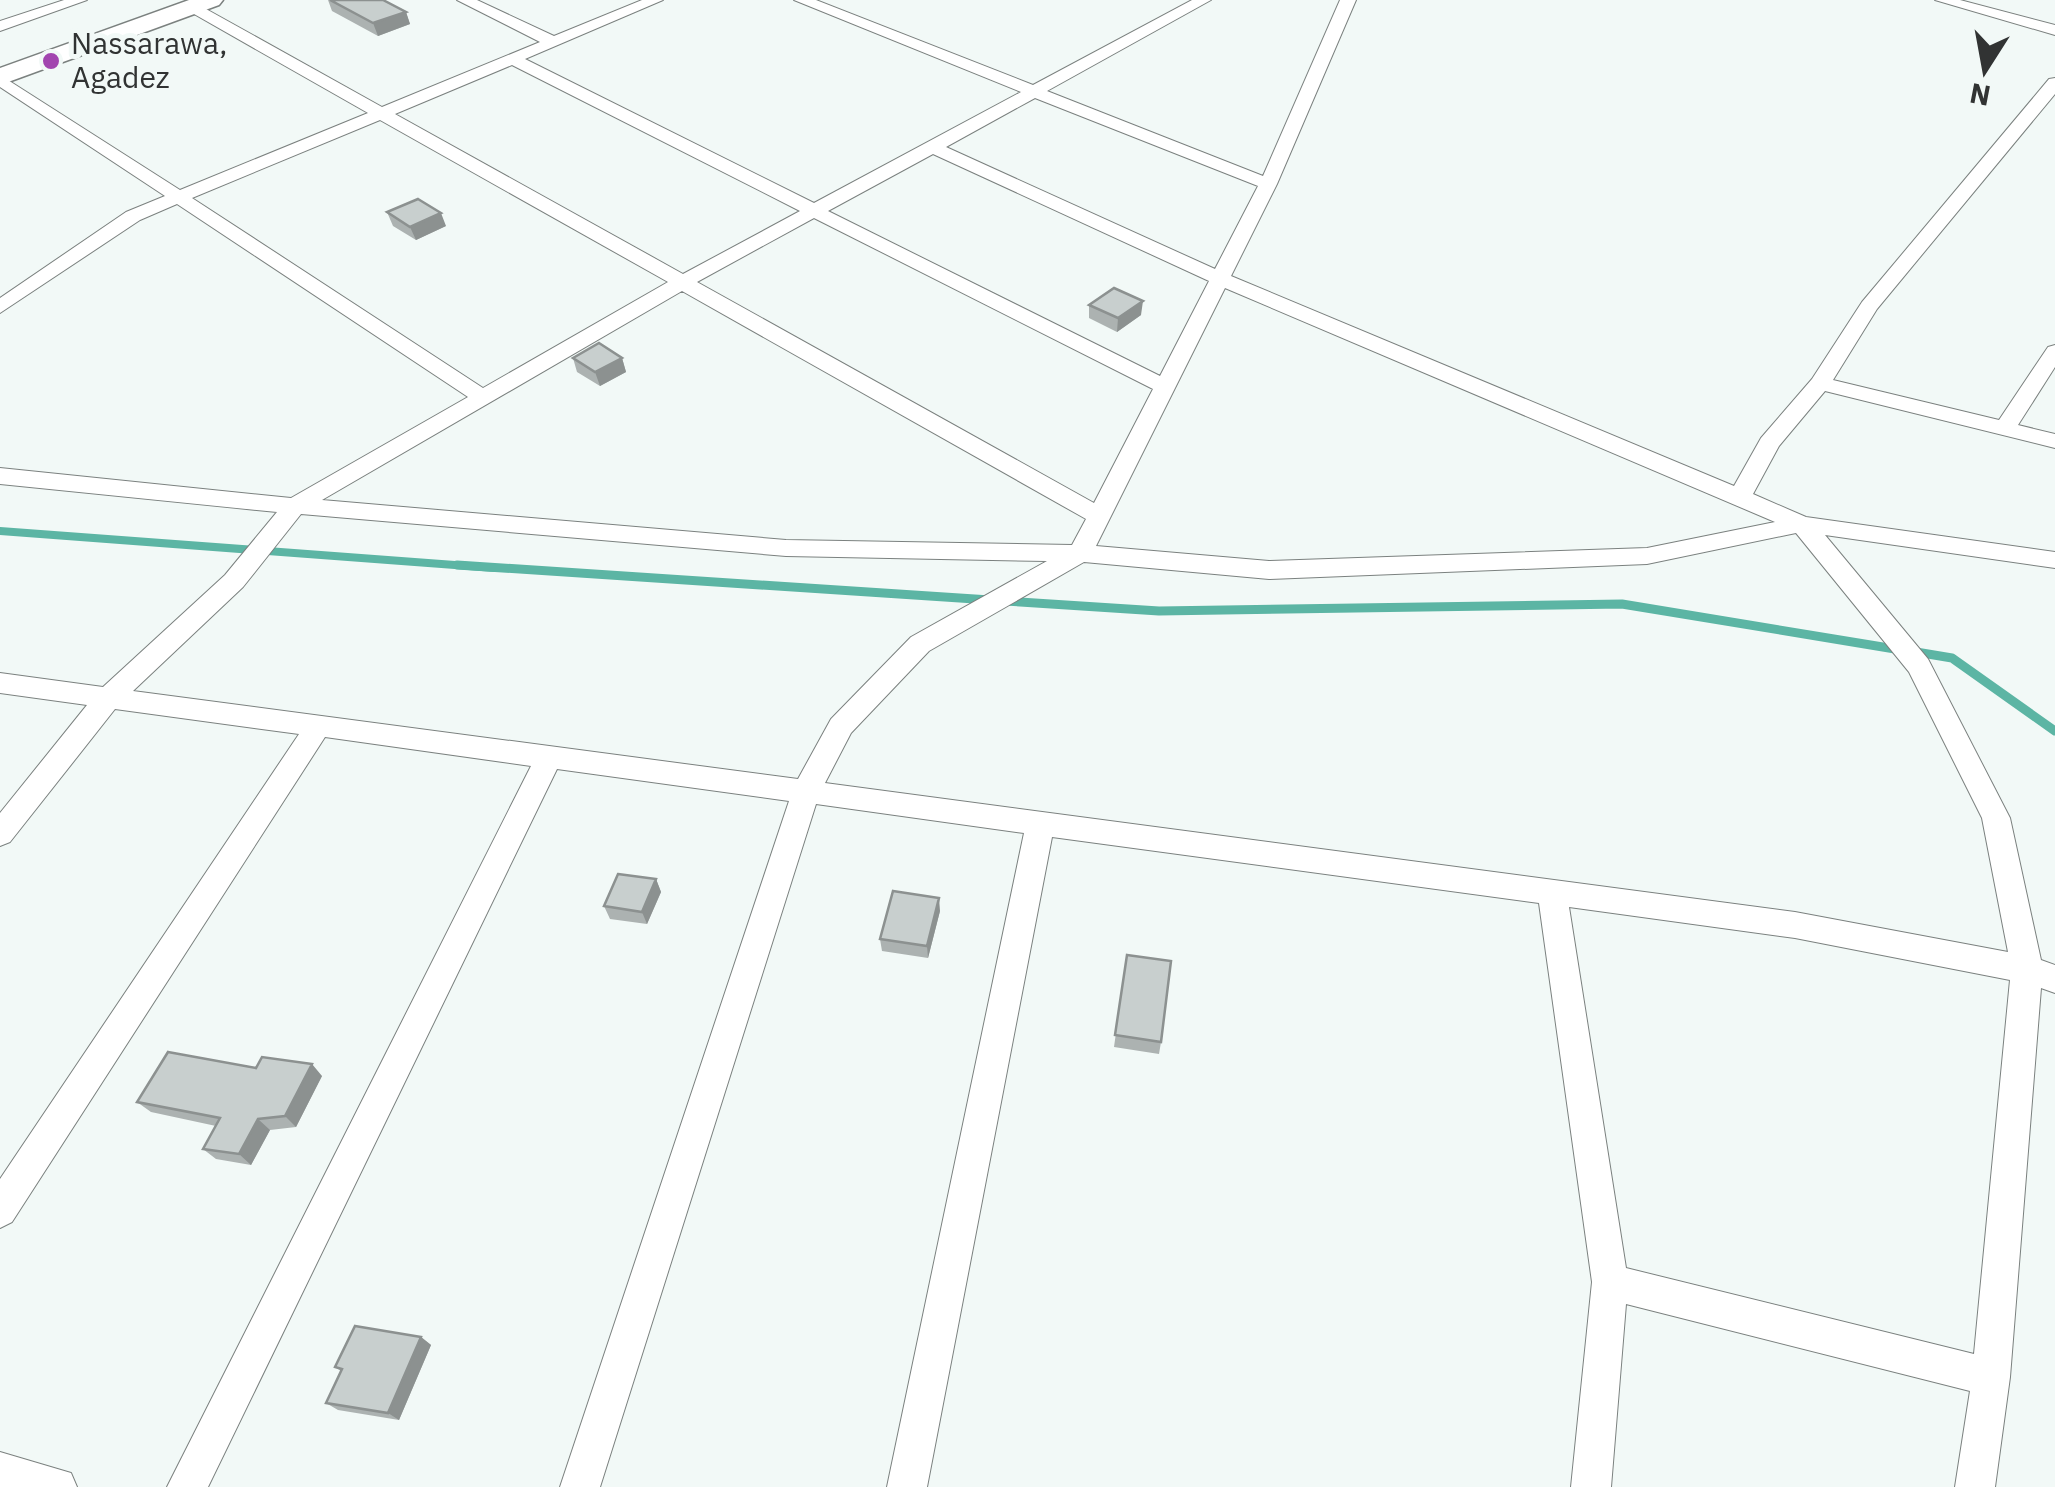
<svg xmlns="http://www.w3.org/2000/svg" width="2055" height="1487" viewBox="0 0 2055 1487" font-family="'IBM Plex Sans',sans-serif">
<rect width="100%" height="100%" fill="#f2f9f7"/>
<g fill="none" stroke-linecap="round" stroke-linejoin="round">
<!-- stream-far1 -->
<path stroke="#5cb5a4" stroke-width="8" d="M 0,531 L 495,568"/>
<!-- stream -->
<path stroke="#5cb5a4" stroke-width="9" d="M 457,565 L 990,600
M 1005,601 L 1159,611 L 1622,604 L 1901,650
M 1916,652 L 1952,658 L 2055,731"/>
<defs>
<path id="minor" d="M 64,0 L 87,0 L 0,31 L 0,21 Z
M 457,0 L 477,0 L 554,36 L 642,0 L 663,0 L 525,59 L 814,203 L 1021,92 L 794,0 L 816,0 L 1033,85 L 1192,0 L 1211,0 L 1047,91 L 1263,176 L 1340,0 L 1356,0 L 1277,184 L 1231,276 L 1734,486 L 1761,438 L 1812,379 L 1862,302 L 2049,79 L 2055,78 L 2055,94 L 1877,309 L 1833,380 L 1999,420 L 2048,347 L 2055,345 L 2055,367 L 2018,425 L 2055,434 L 2055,448 L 1825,391 L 1779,446 L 1753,494 L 1806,517 L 2055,552 L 2055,568 L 1825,535 L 1928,659 L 2010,818 L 2041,960 L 2055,965 L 2055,993 L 2041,988 L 2010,1377 L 1995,1487 L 1955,1487 L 1970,1391 L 1626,1304 L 1611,1487 L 1571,1487 L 1592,1282 L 1539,903 L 1052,837 L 927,1487 L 887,1487 L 1024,833 L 816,804 L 600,1487 L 560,1487 L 789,801 L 557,769 L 208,1487 L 167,1487 L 531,766 L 325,737 L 12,1222 L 0,1228 L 0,1179 L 299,734 L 115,709 L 10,842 L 0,846 L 0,813 L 87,705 L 0,693 L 0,673 L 103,687 L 225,575 L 277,512 L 0,484 L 0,468 L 291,498 L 468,397 L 177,204 L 140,220 L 0,313 L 0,298 L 126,212 L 165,196 L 0,87 L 0,75 L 180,190 L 368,113 L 187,10 L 187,4 L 197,4 L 382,107 L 540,42 ZM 512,65 L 800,211 L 683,274 L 395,114 ZM 1035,98 L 1258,186 L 1215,269 L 946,147 ZM 380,120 L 668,282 L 483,388 L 192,198 ZM 933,154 L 1209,281 L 1160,376 L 828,211 ZM 814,218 L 1153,389 L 1094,503 L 697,282 ZM 1225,288 L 1775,522 L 1647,548 L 1269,561 L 1096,546 ZM 682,291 L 1086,519 L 1072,545 L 786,540 L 322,500 ZM 301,514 L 786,556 L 1047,561 L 911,637 L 831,719 L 798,779 L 133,691 L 243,587 ZM 1796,533 L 1909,672 L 1982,818 L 2008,952 L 1795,912 L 825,783 L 851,733 L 929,651 L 1084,562 L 1269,579 L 1647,564 ZM 1569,907 L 1795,938 L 2010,980 L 1974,1354 L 1626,1268 Z
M 1935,0 L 1960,0 L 2055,25 L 2055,35 Z
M 0,1452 L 71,1473 L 77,1487 L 0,1487 Z"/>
<path id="primary" d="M 189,0 L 223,0 L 219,5 L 0,85 L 0,68 Z"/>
</defs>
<!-- minor casing -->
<use href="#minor" stroke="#7b817f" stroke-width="2"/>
<!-- primary casing -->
<use href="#primary" stroke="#7b817f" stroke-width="3"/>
<!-- minor -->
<use href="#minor" fill="#fff" fill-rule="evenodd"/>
<!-- primary -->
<use href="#primary" fill="#fff" fill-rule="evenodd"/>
</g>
<!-- wall -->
<path fill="#acb2b1" d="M 328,0 L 383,0 L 406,12 L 410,24 L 378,36 L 332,11 Z
M 387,212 L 446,226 L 416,240 L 393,226 Z
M 1089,305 L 1141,315 L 1117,332 L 1089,318 Z
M 573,358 L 622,358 L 626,372 L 600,386 L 577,372 Z
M 656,879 L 661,892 L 647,924 L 610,919 L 604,906 Z
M 940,911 L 928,958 L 882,951 L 880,939 Z
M 1127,955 L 1161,1042 L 1159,1054 L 1114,1047 Z
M 256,1068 L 322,1076 L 296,1127 L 270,1130 L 251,1165 L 216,1159 L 203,1149 L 216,1126 L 151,1112 L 137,1102 Z
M 421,1337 L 431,1345 L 399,1420 L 338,1410 L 326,1403 L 341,1371 L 335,1367 Z"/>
<!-- shaded-wall -->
<path fill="#8c9190" d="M 406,12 L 410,24 L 378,36 L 373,23 Z
M 441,213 L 446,226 L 416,240 L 410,227 Z
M 1143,301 L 1141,315 L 1117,332 L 1118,318 Z
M 622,358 L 626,372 L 600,386 L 595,372 Z
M 656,879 L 661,892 L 647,924 L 642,912 Z
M 939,898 L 940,911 L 928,958 L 927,946 Z
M 312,1064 L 322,1076 L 296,1127 L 285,1116 Z
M 258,1119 L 270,1130 L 251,1165 L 239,1154 Z
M 421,1337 L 431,1345 L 399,1420 L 388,1413 Z"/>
<!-- building -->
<path fill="#c8cfce" stroke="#8c9190" stroke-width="2.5" d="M 330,0 L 383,0 L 406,12 L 373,23 Z
M 418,199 L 441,213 L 410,227 L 387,212 Z
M 1114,288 L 1143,301 L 1118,318 L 1089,305 Z
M 599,343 L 622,358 L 595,372 L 573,358 Z
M 618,874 L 656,879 L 642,912 L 604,906 Z
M 893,891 L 939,898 L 927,946 L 880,939 Z
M 1127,955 L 1171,961 L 1161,1042 L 1115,1035 Z
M 168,1052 L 256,1068 L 262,1057 L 312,1064 L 285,1116 L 258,1119 L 239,1154 L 203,1149 L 220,1118 L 137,1102 Z
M 355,1326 L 421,1337 L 388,1413 L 326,1403 L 342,1369 L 335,1367 Z"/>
<!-- markers -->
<circle fill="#a245af" stroke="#f2f9f7" stroke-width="4" cx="51" cy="61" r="10"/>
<g text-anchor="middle" stroke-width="10" stroke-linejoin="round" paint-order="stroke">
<!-- far-poi labels -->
<g font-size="30" fill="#313333" stroke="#f2f9f7" text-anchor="start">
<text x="71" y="54">Nassarawa,<tspan x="71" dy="34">Agadez</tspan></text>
</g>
</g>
<!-- north arrow -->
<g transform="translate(1985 70) rotate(191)" stroke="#f2f9f7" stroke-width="8" paint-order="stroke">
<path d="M0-8L18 38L0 25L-18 38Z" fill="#313333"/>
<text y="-15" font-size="28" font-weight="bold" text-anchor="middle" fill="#313333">N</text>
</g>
</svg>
